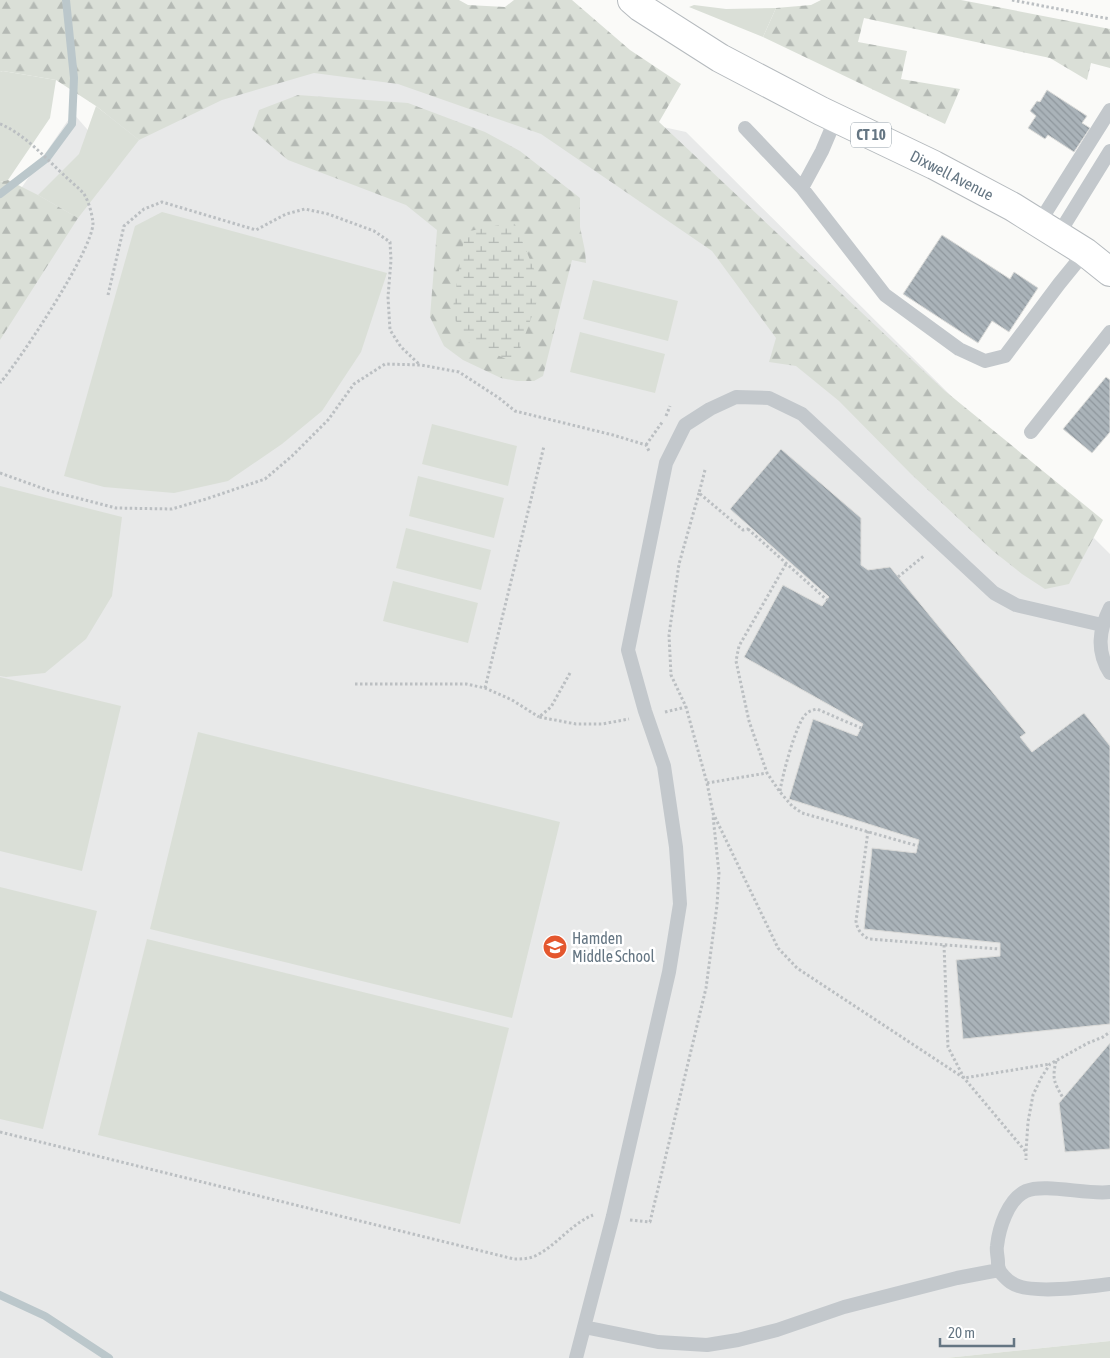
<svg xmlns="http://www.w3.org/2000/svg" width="1110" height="1358" viewBox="0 0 1110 1358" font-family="'Asap Condensed',sans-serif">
<defs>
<pattern id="forest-firs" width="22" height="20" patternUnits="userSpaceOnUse" patternTransform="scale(1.25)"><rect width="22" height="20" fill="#dadfd7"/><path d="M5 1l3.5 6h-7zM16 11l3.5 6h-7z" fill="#b4b9b4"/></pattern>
<pattern id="wetland-marsh" width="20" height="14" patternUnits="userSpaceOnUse" patternTransform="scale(1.25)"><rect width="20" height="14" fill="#dadfd7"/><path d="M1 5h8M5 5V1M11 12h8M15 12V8" fill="none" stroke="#b4b9b4"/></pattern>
<pattern id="building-back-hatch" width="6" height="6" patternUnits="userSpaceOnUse" patternTransform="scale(1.25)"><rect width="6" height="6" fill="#aab3b9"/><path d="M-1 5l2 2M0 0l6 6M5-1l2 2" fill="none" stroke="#8e969c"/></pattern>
</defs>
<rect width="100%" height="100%" fill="#fafaf8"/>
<!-- built -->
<path fill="#e8e9e9" d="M 159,17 L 686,132 L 1110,554 L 1110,1341 L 946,1358 L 0,1358 L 0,316 L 19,271 L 22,187 L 73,113 L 93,136 Z"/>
<!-- green -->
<path fill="#dadfd7" d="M 694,5 L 726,9 L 776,8 L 763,37 L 689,7 Z
M 3,71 L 56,80 L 50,118 L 8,180 L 0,182 L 0,72 Z
M 96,106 L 139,140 L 78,218 L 38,195 L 79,154 Z
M 162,212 L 387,273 L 361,352 L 322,411 L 282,444 L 228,481 L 174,493 L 104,487 L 64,476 L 135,226 Z
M 593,280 L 678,301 L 668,341 L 583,319 Z
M 580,332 L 665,354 L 655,393 L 570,372 Z
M 432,424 L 517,446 L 508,486 L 422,464 Z
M 418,476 L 504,498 L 494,538 L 409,516 Z
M 0,486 L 122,517 L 112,596 L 86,639 L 45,673 L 6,677 L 0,676 Z
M 406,528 L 491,550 L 481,590 L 396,568 Z
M 393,581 L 478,603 L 468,643 L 383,621 Z
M 0,677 L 121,706 L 82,871 L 0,851 Z
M 198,732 L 560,822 L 512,1018 L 150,929 Z
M 0,887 L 97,911 L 43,1129 L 0,1119 Z
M 147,939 L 509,1028 L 460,1224 L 98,1135 Z
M 1110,1341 L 1110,1358 L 946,1358 Z"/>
<!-- forest -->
<path fill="url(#forest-firs)" d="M 0,0 L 459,0 L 468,5 L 505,7 L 514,0 L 572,0 L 630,50 L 681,84 L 659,122 L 945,391 L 1103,520 L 1069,584 L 1045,589 L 1022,574 L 993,551 L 911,474 L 839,401 L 796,366 L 769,362 L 776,338 L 712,251 L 541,134 L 398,84 L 314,73 L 222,100 L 139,140 L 96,106 L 56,80 L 3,71 L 0,72 Z
M 821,0 L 961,0 L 1110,29 L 1110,68 L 1091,63 L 1087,80 L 1050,58 L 864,18 L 858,42 L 907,51 L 901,79 L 960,89 L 945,124 L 763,37 L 776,8 L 811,5 Z
M 298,95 L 408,103 L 485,132 L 520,151 L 580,198 L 580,227 L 585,251 L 586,263 L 572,260 L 543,376 L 534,381 L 517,381 L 501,378 L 463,360 L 444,346 L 430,317 L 437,230 L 406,205 L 288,160 L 252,130 L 259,110 Z
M 8,180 L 38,195 L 78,218 L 0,340 L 0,182 Z"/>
<!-- wetland -->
<path fill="url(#wetland-marsh)" d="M 514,222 L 542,288 L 515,363 L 468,342 L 452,314 L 465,232 Z"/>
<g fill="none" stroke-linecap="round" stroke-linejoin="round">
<!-- stream -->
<path stroke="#bbc7cb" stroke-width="8" d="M 0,194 L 47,158 L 72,124 L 74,78 L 66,0
M 0,1295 L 45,1316 L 109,1358"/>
</g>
<!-- building -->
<path fill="url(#building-back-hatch)" stroke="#dcdcda" d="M 1047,90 L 1087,116 L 1082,123 L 1090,128 L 1074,152 L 1048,135 L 1045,139 L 1028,128 L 1036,116 L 1030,111 L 1037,101 L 1040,102 Z
M 942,235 L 1010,279 L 1014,272 L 1038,288 L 1009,332 L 992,321 L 978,343 L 903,294 Z
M 1106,377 L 1110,380 L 1110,432 L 1092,453 L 1063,429 Z
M 781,449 L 861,518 L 861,565 L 868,570 L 890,567 L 1026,733 L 1020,737 L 1032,752 L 1084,713 L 1110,746 L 1110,1024 L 963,1039 L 956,960 L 1000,956 L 1000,943 L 864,929 L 872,848 L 916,853 L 919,840 L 789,799 L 813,719 L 857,736 L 863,724 L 744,657 L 783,585 L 822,606 L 829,597 L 730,509 Z
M 1110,1043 L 1110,1149 L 1065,1152 L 1059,1103 Z"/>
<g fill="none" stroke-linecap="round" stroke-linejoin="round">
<defs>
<path id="primary" d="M 632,0 L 640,7 L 720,58 L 821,111 L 934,165 L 1013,207 L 1085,252 L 1110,272"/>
</defs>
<!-- primary casing -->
<use href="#primary" stroke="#b5babe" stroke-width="30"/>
<!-- path -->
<path stroke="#bbbfc2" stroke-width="3" stroke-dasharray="2.5 2.5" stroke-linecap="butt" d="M 1012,0 L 1110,19
M 0,124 C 25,134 45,158 65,176 C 71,182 79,188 84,194 C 89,202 92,214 93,223 C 93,250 20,360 0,383
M 108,295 L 124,226 L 144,209 L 162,202 L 256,230 L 286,214 L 305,209 L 328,214 L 374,231 L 390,242 L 391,260 L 388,297 L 390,330 L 401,347 L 420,365
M 666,416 L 670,406
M 646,445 L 663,421
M 705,470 L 699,493 L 743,530 L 748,529 L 750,527
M 0,473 L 50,491 L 116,508 L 172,509 L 206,499 L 265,479 L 292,456 L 328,420 L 354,384 L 385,364 L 421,365 L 459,372 L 499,398 L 515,411 L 613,435 L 646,445 L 650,453
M 699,493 L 679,564 L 669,635 L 671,675 L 686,707 L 707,783 L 713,813 L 778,948 L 797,968 L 964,1078 L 1050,1064
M 748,529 L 827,600
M 786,564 L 739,646 L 736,661 L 749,721 L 767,773 L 780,792 L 792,806 L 802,813 L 918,846
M 898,577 L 925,555
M 570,673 L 551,707 L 539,717 L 576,724 L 602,724 L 629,719
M 355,684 L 466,684 L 485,688 L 512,700 L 539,717
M 485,688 L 544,446
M 665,712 L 686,707
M 707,783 L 767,773
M 780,791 C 782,777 796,723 806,714 C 809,711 813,710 817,709 L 861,728
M 868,831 L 856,921 C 857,929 861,935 869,939 L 999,949
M 944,945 L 948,1047 L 964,1078 L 1026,1152 L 1026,1160
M 1056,1061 C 1052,1079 1054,1082 1063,1098
M 0,1132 L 514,1259 C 522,1259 530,1259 537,1255 C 558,1244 571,1224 593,1215
M 1026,1151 L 1028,1122 L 1033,1095 L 1041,1078 L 1050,1064 L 1088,1043 L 1103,1037 L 1110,1032
M 630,1220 L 650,1222 L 706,988 L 717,905 L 719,873 L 713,816"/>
<!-- service -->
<path stroke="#c3c8cc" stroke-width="14" d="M 836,118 L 822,151 L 802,188 L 885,295 L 959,349 L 985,361 L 1005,356 L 1059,284 L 1085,252
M 745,128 L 802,188
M 1039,223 L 1110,110
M 1058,235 L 1110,151
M 1031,432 L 1110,332
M 1110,608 C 1099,630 1096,651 1110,673
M 1110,1192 C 1087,1195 1045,1183 1026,1191 C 1008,1199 999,1228 997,1246 C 996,1251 998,1257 998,1262 C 998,1264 998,1267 999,1269 C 1000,1273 1008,1281 1012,1283 C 1029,1295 1088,1287 1110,1284
M 584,1327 L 658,1342 L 707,1345 L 738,1340 L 777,1330 L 844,1307 L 957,1278 L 999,1270
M 576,1358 L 613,1216 L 669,972 L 680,904 L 676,847 L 664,766 L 645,711 L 628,650 L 666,463 L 685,425 L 710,409 L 736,397 L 769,398 L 802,414 L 994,593 L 1016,605 L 1102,625"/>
<!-- primary -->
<use href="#primary" stroke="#fff" stroke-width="28"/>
</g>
<!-- icons -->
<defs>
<symbol id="school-disc" viewBox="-11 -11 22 22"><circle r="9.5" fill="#e4572e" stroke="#fff"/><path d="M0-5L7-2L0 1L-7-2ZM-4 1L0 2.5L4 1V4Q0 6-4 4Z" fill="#fff"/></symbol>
</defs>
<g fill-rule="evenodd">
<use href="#school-disc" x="541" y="933" width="28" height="28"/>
</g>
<g text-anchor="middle" stroke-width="5" stroke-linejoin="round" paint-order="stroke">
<!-- shield labels -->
<rect fill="#fff" stroke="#939fa8" stroke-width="1" x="851" y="122.5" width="40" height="25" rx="4"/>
<g font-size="15" font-weight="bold" fill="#657683">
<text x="871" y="140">CT 10</text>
</g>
<!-- street labels -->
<g font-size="16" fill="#657683" stroke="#fff">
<text transform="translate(952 175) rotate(27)" y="6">Dixwell Avenue</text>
</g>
<!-- poi labels -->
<g font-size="16" fill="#657683" stroke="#fff" text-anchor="start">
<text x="572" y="944">Hamden<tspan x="572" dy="18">Middle School</tspan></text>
</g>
</g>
<!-- scale -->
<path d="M940 1338v8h74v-8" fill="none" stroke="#657683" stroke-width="2.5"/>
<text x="948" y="1338" font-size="15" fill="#657683" stroke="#ffffff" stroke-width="4" paint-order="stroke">20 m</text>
</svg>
